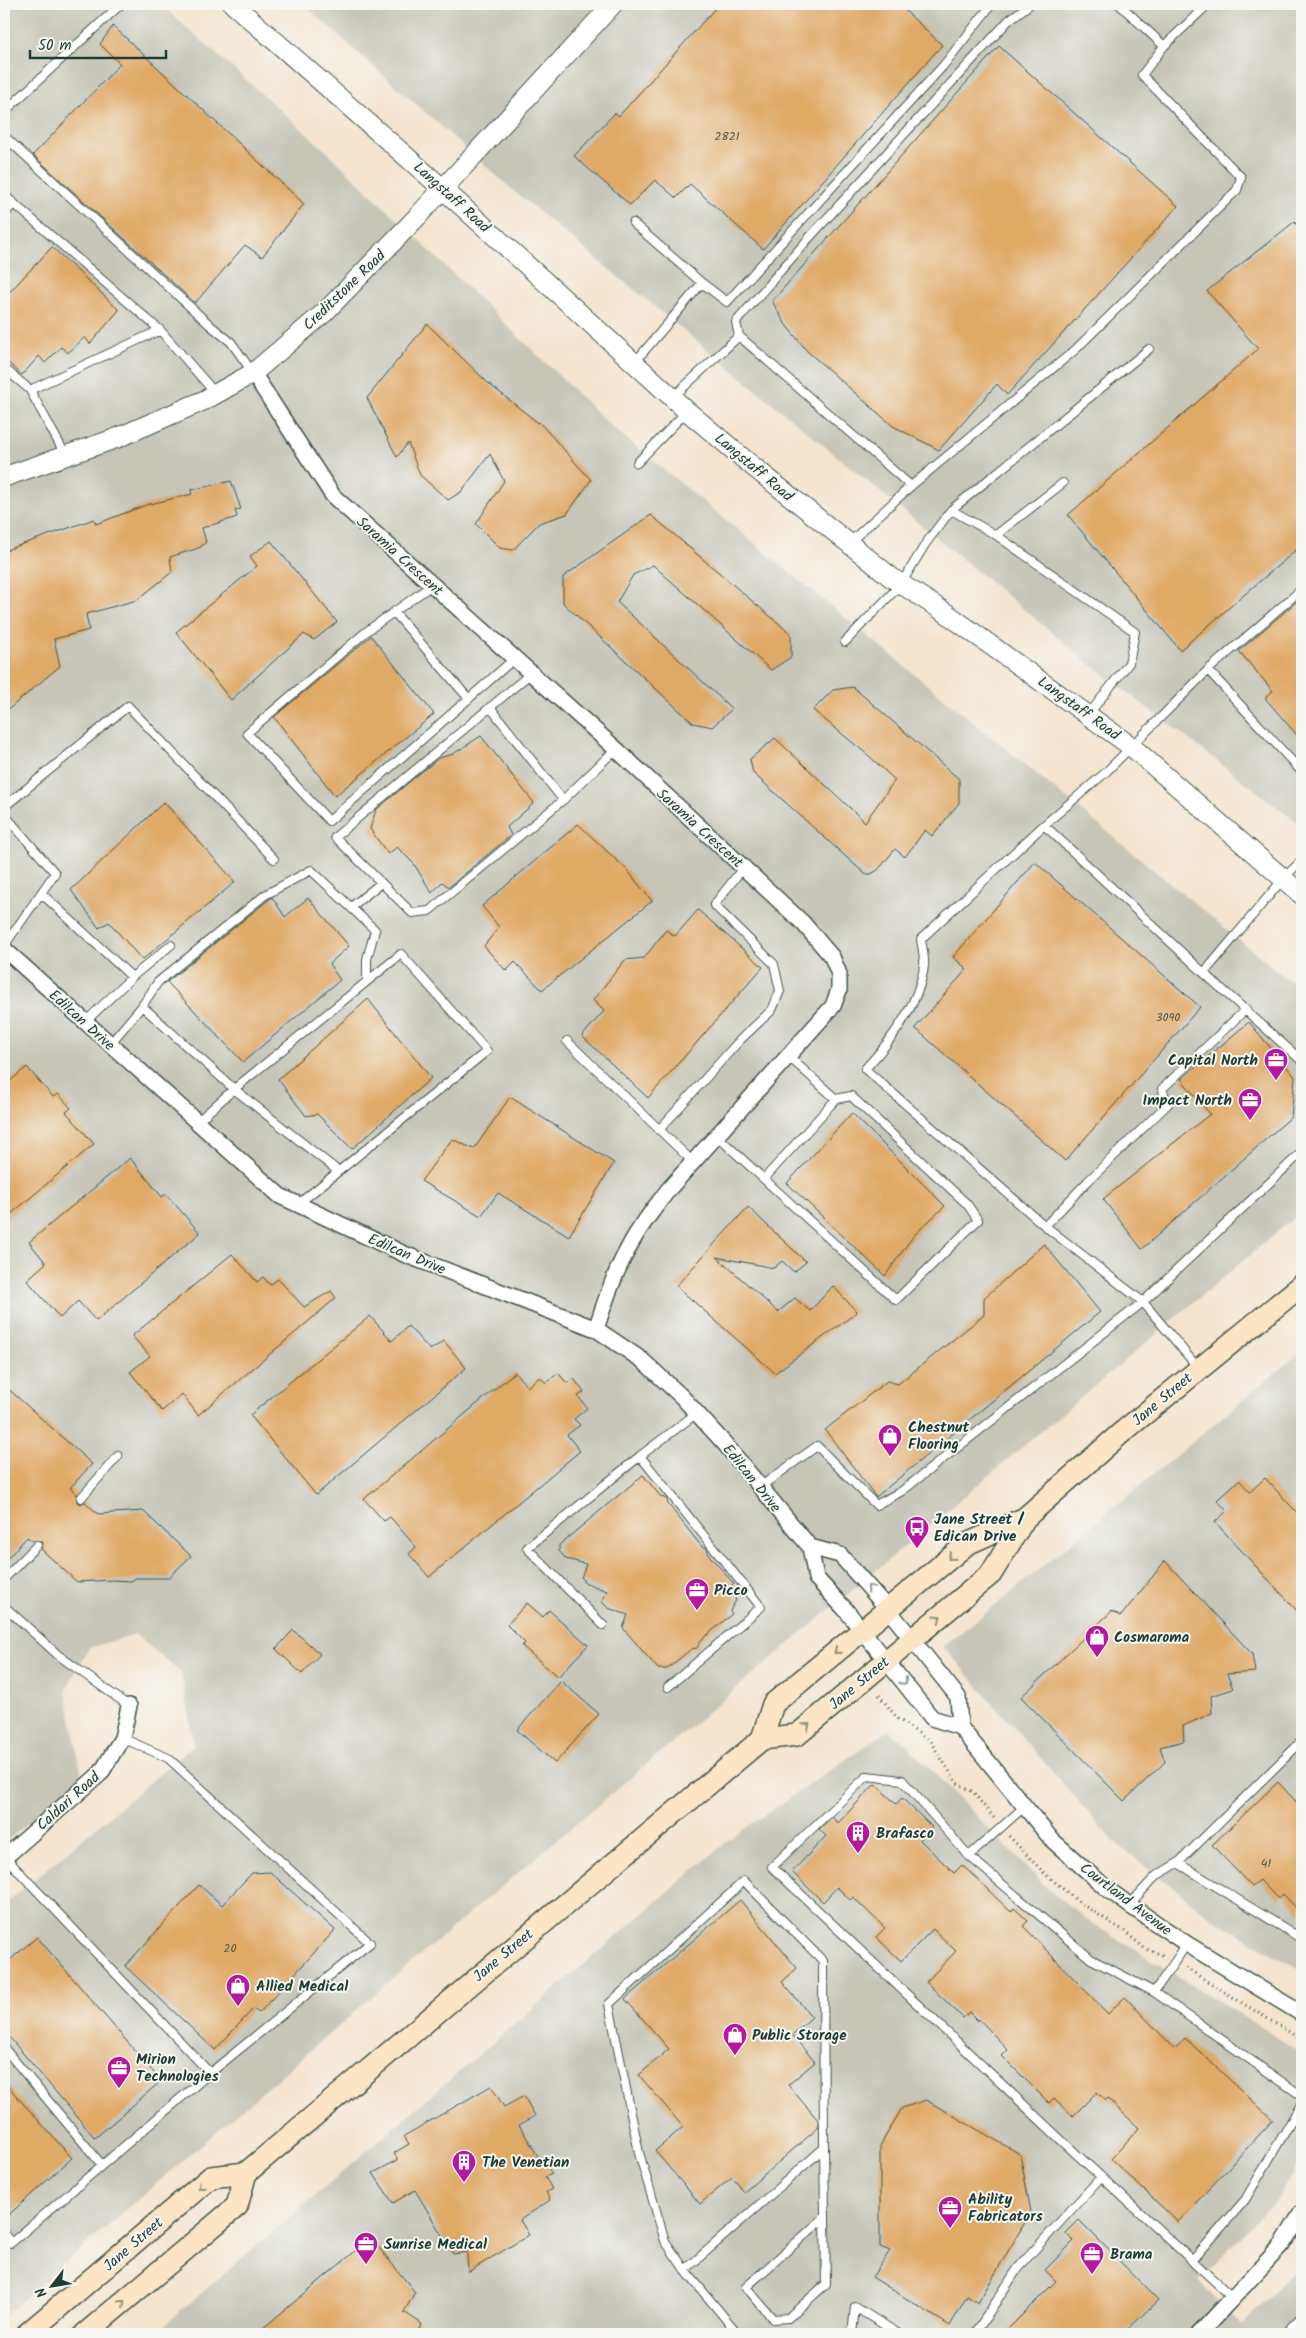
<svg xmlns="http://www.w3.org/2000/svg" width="1306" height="2338" viewBox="0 0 1306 2338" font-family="Kalam,sans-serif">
<rect width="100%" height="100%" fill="#f6f6f2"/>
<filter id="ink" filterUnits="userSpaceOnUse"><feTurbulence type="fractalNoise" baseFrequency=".02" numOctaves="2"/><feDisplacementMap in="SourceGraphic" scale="10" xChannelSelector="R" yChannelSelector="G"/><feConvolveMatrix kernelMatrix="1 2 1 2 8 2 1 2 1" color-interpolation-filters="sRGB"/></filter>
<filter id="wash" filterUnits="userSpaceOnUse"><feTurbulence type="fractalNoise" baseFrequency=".0096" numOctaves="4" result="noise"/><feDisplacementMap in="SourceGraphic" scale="20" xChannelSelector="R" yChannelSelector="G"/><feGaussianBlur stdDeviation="1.12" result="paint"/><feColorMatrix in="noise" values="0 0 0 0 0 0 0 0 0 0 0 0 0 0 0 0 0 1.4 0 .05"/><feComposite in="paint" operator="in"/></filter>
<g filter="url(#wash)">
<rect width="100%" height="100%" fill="#f4e4ce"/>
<!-- industrial -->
<path fill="#c6c5b8" d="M 4,4 L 160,4 L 323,148 L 612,427 L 1302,991 L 1302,1211 L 411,1963 L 4,2316 L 4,1905 L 194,1745 L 181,1673 L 135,1634 L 89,1648 L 66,1690 L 82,1778 L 4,1843 Z
M 303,4 L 1302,4 L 1302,826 L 1089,663 L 515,192 Z
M 1302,1351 L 1302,1971 L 1214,1919 L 1112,1840 L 943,1646 L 995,1606 Z
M 889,1730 L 909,1747 L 1049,1890 L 1089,1921 L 1302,2053 L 1302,2156 L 1277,2199 L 1198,2282 L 1243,2325 L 1302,2263 L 1302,2334 L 154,2334 L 731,1838 Z"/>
<g id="blocks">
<!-- building -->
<path fill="#dfa966" d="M 719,4 L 898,4 L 942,45 L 763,249 L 690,184 L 676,198 L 655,180 L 630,205 L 574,156 L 615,113 L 619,116 Z
M 113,26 L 304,204 L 262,257 L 245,245 L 195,303 L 33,155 L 120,64 L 100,44 Z
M 999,46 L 1178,206 L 1007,395 L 997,384 L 939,450 L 893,426 L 807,351 L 786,325 L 772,301 Z
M 1294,222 L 1302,230 L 1302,545 L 1180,650 L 1068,515 L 1258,349 L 1207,291 Z
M 52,247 L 119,310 L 90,344 L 85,337 L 68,353 L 61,347 L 45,363 L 39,356 L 22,375 L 4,359 L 4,298 Z
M 427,324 L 488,383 L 538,423 L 539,422 L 591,480 L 567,514 L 539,523 L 513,550 L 500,548 L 476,524 L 504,481 L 490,454 L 461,492 L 448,500 L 420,475 L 408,443 L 397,457 L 367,398 Z
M 231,481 L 241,509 L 235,510 L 237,517 L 202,528 L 206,542 L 199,548 L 170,557 L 172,572 L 137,600 L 86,614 L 89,630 L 54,639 L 60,666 L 4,713 L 4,554 L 9,549 L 94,519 L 96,524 L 146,505 L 192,494 L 191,490 Z
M 651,515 L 791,634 L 791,657 L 771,670 L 653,565 L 633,575 L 617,602 L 732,709 L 712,727 L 693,723 L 563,603 L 563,577 Z
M 271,541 L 337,622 L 314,640 L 304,634 L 231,700 L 176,632 L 257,566 L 250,556 Z
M 1302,597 L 1302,741 L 1265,698 L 1273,691 L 1239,651 Z
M 371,636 L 434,714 L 335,796 L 274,717 Z
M 853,687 L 959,779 L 959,803 L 932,836 L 925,830 L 905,857 L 895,849 L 878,870 L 871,874 L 865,874 L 753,773 L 750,759 L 775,738 L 865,822 L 895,780 L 869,756 L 813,710 L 833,690 Z
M 481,736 L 534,803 L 507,827 L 511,835 L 449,887 L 442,882 L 432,893 L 414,864 L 397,847 L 388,854 L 370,829 L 376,810 L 414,778 L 439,758 L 453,754 Z
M 164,802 L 235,882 L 142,960 L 109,922 L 99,928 L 71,890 Z
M 578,824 L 627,870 L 652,901 L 542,990 L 515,962 L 506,971 L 484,946 L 499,927 L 482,906 Z
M 1035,862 L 1200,1007 L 1065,1161 L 915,1028 L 967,969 L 953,957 Z
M 272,897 L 285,917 L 308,898 L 349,946 L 329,964 L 340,980 L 243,1062 L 167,982 Z
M 698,910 L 763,967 L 648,1098 L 582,1036 L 604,1011 L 593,1000 L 625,960 L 644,958 L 666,930 L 675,936 Z
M 368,999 L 431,1078 L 352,1149 L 317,1114 L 306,1116 L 278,1079 Z
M 1249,1022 L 1295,1077 L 1291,1117 L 1142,1249 L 1103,1199 L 1210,1114 L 1181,1079 Z
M 27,1067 L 53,1097 L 58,1094 L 71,1108 L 66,1112 L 94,1144 L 4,1220 L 4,1086 Z
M 510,1097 L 614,1163 L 569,1236 L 498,1193 L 481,1216 L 421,1181 L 452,1139 L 474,1149 Z
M 852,1113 L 945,1206 L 914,1235 L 885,1276 L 787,1183 Z
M 130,1158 L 162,1197 L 166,1194 L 200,1233 L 96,1321 L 78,1301 L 60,1318 L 27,1280 L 46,1263 L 29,1242 Z
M 748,1207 L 806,1262 L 794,1272 L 782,1261 L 774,1268 L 717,1257 L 778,1312 L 795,1298 L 810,1311 L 833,1286 L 857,1312 L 775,1373 L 676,1286 Z
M 1044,1244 L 1100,1312 L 876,1497 L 825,1430 L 887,1381 L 898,1384 L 984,1315 L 984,1298 Z
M 232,1254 L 257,1282 L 263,1277 L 270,1285 L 278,1279 L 304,1307 L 331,1291 L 336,1298 L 198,1415 L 182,1394 L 162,1411 L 130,1372 L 150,1356 L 132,1336 Z
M 370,1316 L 392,1341 L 408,1326 L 430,1350 L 444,1341 L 466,1368 L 316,1495 L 250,1415 Z
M 515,1372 L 527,1387 L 540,1377 L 546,1383 L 558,1373 L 567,1383 L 574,1379 L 584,1392 L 578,1396 L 587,1408 L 574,1419 L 580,1425 L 567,1435 L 580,1451 L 429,1577 L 409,1554 L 416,1547 L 390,1517 L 384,1521 L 364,1499 Z
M 4,1385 L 92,1464 L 70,1488 L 77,1494 L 77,1502 L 80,1504 L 85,1502 L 98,1514 L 143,1511 L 191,1556 L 168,1578 L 136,1578 L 131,1581 L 113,1580 L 77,1582 L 41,1549 L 42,1544 L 41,1541 L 33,1541 L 27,1537 L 4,1562 Z
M 643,1475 L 661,1497 L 667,1499 L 668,1504 L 702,1547 L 707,1548 L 709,1555 L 734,1584 L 731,1587 L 736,1600 L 730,1611 L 732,1614 L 700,1641 L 697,1648 L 691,1649 L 667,1669 L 658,1669 L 623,1628 L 628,1615 L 608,1608 L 602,1602 L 607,1591 L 586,1583 L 581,1578 L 586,1564 L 566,1559 L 559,1551 L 559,1545 Z
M 1265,1478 L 1302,1518 L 1302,1616 L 1215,1522 L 1227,1511 L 1217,1500 L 1239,1480 L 1250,1492 Z
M 1165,1561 L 1252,1654 L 1255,1672 L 1227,1674 L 1233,1689 L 1211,1696 L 1212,1713 L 1183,1726 L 1184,1741 L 1160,1747 L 1165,1762 L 1124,1801 L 1021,1697 L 1112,1611 L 1121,1616 Z
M 527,1603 L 543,1617 L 549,1610 L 588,1645 L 558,1677 L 522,1646 L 525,1643 L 507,1625 Z
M 293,1630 L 320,1654 L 302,1674 L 276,1649 Z
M 561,1681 L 599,1714 L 555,1763 L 517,1730 Z
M 1278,1782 L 1302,1808 L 1302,1914 L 1283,1894 L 1278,1899 L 1260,1880 L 1252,1887 L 1212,1845 Z
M 875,1784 L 896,1804 L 902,1798 L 932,1827 L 920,1840 L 954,1873 L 962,1865 L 1011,1912 L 1014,1908 L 1028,1921 L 1023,1926 L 1108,2014 L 1125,1997 L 1175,2049 L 1185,2038 L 1273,2120 L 1178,2222 L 1111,2159 L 1139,2128 L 1108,2099 L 1106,2101 L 1097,2092 L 1073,2116 L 1054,2098 L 1049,2103 L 1002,2056 L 1008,2050 L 979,2019 L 978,2021 L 969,2012 L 963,2018 L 926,1982 L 956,1951 L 933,1929 L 901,1961 L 876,1937 L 885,1928 L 853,1897 L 850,1900 L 837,1887 L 823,1902 L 792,1872 L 826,1836 L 819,1829 L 832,1817 L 838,1823 Z
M 270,1872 L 335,1930 L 259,2013 L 253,2009 L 215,2050 L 125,1966 L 199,1885 L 222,1905 L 252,1873 Z
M 740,1900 L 797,1968 L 782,1982 L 812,2017 L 792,2035 L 815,2062 L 788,2085 L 818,2120 L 818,2128 L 744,2192 L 732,2177 L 700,2204 L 655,2151 L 683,2127 L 639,2075 L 669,2049 L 625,1999 Z
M 37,1937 L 161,2081 L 95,2138 L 4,2031 L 4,1965 Z
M 4,2082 L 72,2158 L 4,2219 Z
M 491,2086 L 504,2107 L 524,2096 L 535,2116 L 519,2125 L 541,2161 L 543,2159 L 552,2174 L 545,2177 L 552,2189 L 546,2192 L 550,2200 L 520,2220 L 529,2235 L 468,2272 L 467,2252 L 453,2254 L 415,2190 L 393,2203 L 373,2173 L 398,2160 L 394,2153 L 409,2144 L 404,2136 Z
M 926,2100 L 1020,2154 L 1031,2212 L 978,2303 L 967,2296 L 950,2326 L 872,2277 L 890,2251 L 880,2247 L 880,2146 L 902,2108 Z
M 1079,2220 L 1158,2300 L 1123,2334 L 1003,2334 L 1056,2281 L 1045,2270 L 1074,2241 L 1066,2233 Z
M 371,2238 L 415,2292 L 404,2312 L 422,2324 L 416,2334 L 256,2334 Z"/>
</g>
</g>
<g filter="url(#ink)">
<use href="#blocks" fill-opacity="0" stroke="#3f564b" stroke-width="1"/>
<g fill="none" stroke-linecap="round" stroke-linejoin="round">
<defs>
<path id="service" d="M 1164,46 L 1203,9 L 1198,4
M 4,112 L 121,4
M 4,136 L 211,326 L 231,342 L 253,373
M 4,195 L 160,330 L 216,394
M 4,215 L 14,203
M 633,223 L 702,283
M 739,336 L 736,322 L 809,238 L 1009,20 L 1030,4
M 635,362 L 702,283 L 727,302 L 943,66 L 992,4
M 4,368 L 30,390 L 66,456
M 30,390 L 160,330
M 673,397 L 739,336 L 911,486 L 850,542
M 637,463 L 687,411
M 911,486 L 1075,350 L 1237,190 L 1241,177 L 1142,75 L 1164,46 L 1119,4
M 951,510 L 996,535 L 1135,632 L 1129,663 L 1088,715
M 996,535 L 1063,483
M 432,585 L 367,631 L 247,733 L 329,821 L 514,659
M 394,612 L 469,699
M 845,642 L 901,584 L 926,543 L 951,510 L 1149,349
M 1208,670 L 1302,772
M 530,674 L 335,837 L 412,913 L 429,911 L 563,800 L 616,749
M 490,707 L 563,800
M 4,807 L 128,706 L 274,859
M 4,814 L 55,873 L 4,946
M 1044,825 L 1105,773 L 1208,670 L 1302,589
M 41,893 L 132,977 L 85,1022
M 351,907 L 381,883
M 1204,973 L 1302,1061
M 132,977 L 171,945
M 142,1006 L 158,982 L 265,895 L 311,870 L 375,930 L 367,959 L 367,981
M 567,1041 L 693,1162
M 110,1044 L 142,1006 L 234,1089 L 197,1122
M 659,1130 L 740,1040 L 772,1010 L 780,991 L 774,964 L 714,905 L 743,868
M 717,1136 L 896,1300 L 978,1220 L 967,1204 L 851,1096 L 836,1099 L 788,1056
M 764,1179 L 836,1099
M 297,1205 L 487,1051 L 401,954 L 234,1089 L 338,1171
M 1045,1226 L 1088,1181 L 1168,1104 L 1162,1089 L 1246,1009
M 1199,1369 L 1143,1302 L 1045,1226 L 865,1069 C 891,1041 919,1005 924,966 C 925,958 922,947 921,939 L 1044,825 L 1204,973 L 1283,879 L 1302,860
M 760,1487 L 817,1446 L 876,1505 L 902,1491 L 1143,1302 L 1302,1152
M 81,1498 L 118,1456
M 4,1579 L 37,1545
M 4,1606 L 58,1655 L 129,1706
M 603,1625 L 527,1548 L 640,1456
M 668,1687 L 761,1607 L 640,1456 L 697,1413
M 122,1738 L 168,1758 L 370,1943 L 210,2073
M 1024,1807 L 969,1856 L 902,1780 L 867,1776 L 772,1867 L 1060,2139 L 1233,2298
M 969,1856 L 1091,1959 L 1154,1992 L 1187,1944
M 1178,1863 L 1302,1939
M 1129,1905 L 1156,1876 L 1178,1863 L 1302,1741
M 1154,1992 L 1302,2096
M 4,2048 L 102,2165
M 824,2148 L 826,2284 L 788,2318 L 773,2319 L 746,2287 L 825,2217
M 4,2234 L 11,2243 L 210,2073 L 5,1857
M 1192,2261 L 1245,2200 L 1302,2103
M 685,2270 L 824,2148 L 823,1961 L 744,1881 L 609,2004 L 639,2153 L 665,2241 L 685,2270 L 734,2329 L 736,2334
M 852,2334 L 855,2307 L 899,2334
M 975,2334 L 1018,2268 L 1101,2177
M 1284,2334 L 1302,2316"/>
<path id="minor" d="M 253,373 L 333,496 L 616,749 L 803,923 L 832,957 L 839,974 L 839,990 L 833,1006 L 668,1190 C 654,1209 638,1228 628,1249 C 614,1274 605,1302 596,1329
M 4,949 L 280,1196 L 404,1254 L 596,1329 L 642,1360 L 682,1397 L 725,1444 L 810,1547 L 816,1578 L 845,1609 L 932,1718 L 960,1727 L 1052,1840 L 1106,1888 L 1129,1905 L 1187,1944 L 1302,2014
M 810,1547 L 840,1555 L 888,1609 L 958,1697 L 960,1727
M 4,1858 L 101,1773 L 122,1738 L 129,1706
M 1199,2334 L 1282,2245 L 1302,2212"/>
<path id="tertiary" d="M 233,4 L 443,189 L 687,411 L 750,464 L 892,578 L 946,613 L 1132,747 L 1302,895
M 4,477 L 117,438 L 205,400 L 253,373 L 325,312 L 417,217 L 613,4"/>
<path id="secondary" d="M 762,1739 L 797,1735 L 991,1574 L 1025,1518
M 27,2334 L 211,2177 L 246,2173 L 762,1739 L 773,1704 L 967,1544 L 1025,1518 L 1120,1434 L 1302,1285
M 85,2334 L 237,2206 L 246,2173"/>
</defs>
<!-- service casing -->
<use href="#service" stroke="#3f564b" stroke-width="10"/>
<!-- minor casing -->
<use href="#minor" stroke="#3f564b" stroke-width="18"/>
<!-- tertiary casing -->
<use href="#tertiary" stroke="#3f564b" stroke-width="21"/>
<!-- secondary casing -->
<use href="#secondary" stroke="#3f564b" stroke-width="24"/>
<!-- path -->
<path stroke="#3f564b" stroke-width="3" stroke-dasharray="1 4" stroke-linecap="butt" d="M 879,1695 L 898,1719 L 930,1741 L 957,1783 L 973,1792 L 994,1818
M 1009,1836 L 1044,1873 L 1080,1903 L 1124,1931 L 1144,1948 L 1165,1956
M 1186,1968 L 1302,2040"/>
<!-- service -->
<use href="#service" stroke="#fff" stroke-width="8"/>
<!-- minor -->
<use href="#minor" stroke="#fff" stroke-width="15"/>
<!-- tertiary -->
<use href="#tertiary" stroke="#fff" stroke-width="19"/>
<!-- secondary -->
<use href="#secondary" stroke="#fce5c4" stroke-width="21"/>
</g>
<!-- one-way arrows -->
<defs><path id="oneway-chevron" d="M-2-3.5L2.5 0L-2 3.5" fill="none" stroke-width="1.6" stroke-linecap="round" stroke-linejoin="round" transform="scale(1.25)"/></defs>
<g stroke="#8e917c">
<use href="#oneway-chevron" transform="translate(951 1557) rotate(140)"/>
<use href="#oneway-chevron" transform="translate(938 1618) rotate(-39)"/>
<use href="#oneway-chevron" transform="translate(837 1651) rotate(140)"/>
<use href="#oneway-chevron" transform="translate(807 1726) rotate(-40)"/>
<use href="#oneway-chevron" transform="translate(201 2186) rotate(139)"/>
<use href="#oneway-chevron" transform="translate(122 2303) rotate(-40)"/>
</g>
<g stroke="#8f9e9a">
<use href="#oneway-chevron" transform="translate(870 1588) rotate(-131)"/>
<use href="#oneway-chevron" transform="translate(904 1682) rotate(52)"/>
</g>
</g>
<!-- icons -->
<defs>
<symbol id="office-pin" viewBox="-11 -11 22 30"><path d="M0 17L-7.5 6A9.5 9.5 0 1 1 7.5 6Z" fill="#b5179e" stroke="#f6f6f2"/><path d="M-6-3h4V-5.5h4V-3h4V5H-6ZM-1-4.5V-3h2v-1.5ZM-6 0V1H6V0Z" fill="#fff"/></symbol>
<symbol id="shop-pin" viewBox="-11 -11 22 30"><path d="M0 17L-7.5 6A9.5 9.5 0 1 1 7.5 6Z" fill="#b5179e" stroke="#f6f6f2"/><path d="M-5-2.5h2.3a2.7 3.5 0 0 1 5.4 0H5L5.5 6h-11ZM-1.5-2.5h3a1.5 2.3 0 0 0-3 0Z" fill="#fff"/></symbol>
<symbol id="bus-pin" viewBox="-11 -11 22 30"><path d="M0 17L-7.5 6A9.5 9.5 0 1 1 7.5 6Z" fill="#b5179e" stroke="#f6f6f2"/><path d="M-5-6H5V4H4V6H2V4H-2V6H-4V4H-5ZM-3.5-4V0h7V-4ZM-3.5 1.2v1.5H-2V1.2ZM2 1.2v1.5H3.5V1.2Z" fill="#fff"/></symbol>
<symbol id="building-pin" viewBox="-11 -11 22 30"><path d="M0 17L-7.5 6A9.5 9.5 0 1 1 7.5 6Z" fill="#b5179e" stroke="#f6f6f2"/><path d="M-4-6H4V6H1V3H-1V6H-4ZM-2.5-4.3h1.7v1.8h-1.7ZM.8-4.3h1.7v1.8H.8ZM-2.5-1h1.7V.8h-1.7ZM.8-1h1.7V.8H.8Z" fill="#fff"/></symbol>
</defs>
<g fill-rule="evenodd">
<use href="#office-pin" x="1262" y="1046" width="28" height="38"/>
<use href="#office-pin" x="1236" y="1086" width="28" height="38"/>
<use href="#shop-pin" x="876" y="1422" width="28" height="38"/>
<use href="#bus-pin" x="903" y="1514" width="28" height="38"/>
<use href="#office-pin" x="683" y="1576" width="28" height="38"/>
<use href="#shop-pin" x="1083" y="1623" width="28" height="38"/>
<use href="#building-pin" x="844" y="1819" width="28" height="38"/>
<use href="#shop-pin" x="224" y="1972" width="28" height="38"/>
<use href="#shop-pin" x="721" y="2021" width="28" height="38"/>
<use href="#office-pin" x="105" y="2054" width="28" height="38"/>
<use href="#building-pin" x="450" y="2148" width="28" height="38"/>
<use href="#office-pin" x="936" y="2194" width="28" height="38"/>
<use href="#office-pin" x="352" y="2230" width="28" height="38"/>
<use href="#office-pin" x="1078" y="2240" width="28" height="38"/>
</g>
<g text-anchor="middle" stroke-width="4" stroke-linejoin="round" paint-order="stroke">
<!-- number labels -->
<g font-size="12" fill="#4f5840">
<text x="727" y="140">2821</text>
<text x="1168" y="1021">3090</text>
<text x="1266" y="1867">41</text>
<text x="230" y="1952">20</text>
</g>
<!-- street labels -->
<g font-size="15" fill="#1f3d34" stroke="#f6f6f2">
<text transform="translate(452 197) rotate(42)" y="5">Langstaff Road</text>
<text transform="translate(344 290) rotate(-44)" y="5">Creditstone Road</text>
<text transform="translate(754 467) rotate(40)" y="5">Langstaff Road</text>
<text transform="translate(400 556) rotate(42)" y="5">Saramia Crescent</text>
<text transform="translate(1079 708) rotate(36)" y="5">Langstaff Road</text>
<text transform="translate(700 828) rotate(42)" y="5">Saramia Crescent</text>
<text transform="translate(82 1020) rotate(42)" y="5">Edilcan Drive</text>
<text transform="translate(407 1254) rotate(23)" y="5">Edilcan Drive</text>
<text transform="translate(1162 1399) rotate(-40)" y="5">Jane Street</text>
<text transform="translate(752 1478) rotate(51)" y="5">Edilcan Drive</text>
<text transform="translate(859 1683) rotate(-40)" y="5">Jane Street</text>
<text transform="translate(68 1801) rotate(-42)" y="5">Caldari Road</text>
<text transform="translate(1126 1899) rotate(37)" y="5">Courtland Avenue</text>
<text transform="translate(503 1955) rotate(-40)" y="5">Jane Street</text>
<text transform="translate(133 2244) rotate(-41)" y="5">Jane Street</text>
</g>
<!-- poi labels -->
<g font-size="15" font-weight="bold" fill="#1f3d34" stroke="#f6f6f2" text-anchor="start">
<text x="1258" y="1065" text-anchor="end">Capital North</text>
<text x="1232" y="1105" text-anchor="end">Impact North</text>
<text x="908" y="1432">Chestnut<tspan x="908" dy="17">Flooring</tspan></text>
<text x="934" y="1524">Jane Street /<tspan x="934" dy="17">Edican Drive</tspan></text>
<text x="714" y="1595">Picco</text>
<text x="1114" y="1642">Cosmaroma</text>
<text x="876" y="1838">Brafasco</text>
<text x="256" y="1991">Allied Medical</text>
<text x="752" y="2040">Public Storage</text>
<text x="136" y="2064">Mirion<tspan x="136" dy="17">Technologies</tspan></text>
<text x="482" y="2167">The Venetian</text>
<text x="968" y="2204">Ability<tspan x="968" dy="17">Fabricators</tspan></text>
<text x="384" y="2249">Sunrise Medical</text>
<text x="1110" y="2259">Brama</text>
</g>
</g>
<!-- margin -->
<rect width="1306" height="2338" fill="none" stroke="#f6f6f2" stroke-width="20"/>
<!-- north arrow -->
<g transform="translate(52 2286) rotate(239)" stroke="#f6f6f2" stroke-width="4" paint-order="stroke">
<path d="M0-4L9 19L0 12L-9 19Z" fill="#1f3d34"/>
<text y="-8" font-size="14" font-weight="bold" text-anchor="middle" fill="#1f3d34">N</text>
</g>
<!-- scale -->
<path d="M30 50v8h136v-8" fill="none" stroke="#1f3d34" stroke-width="2.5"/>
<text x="38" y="50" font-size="15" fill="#1f3d34" stroke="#f6f6f2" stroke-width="4" paint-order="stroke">50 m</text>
</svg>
